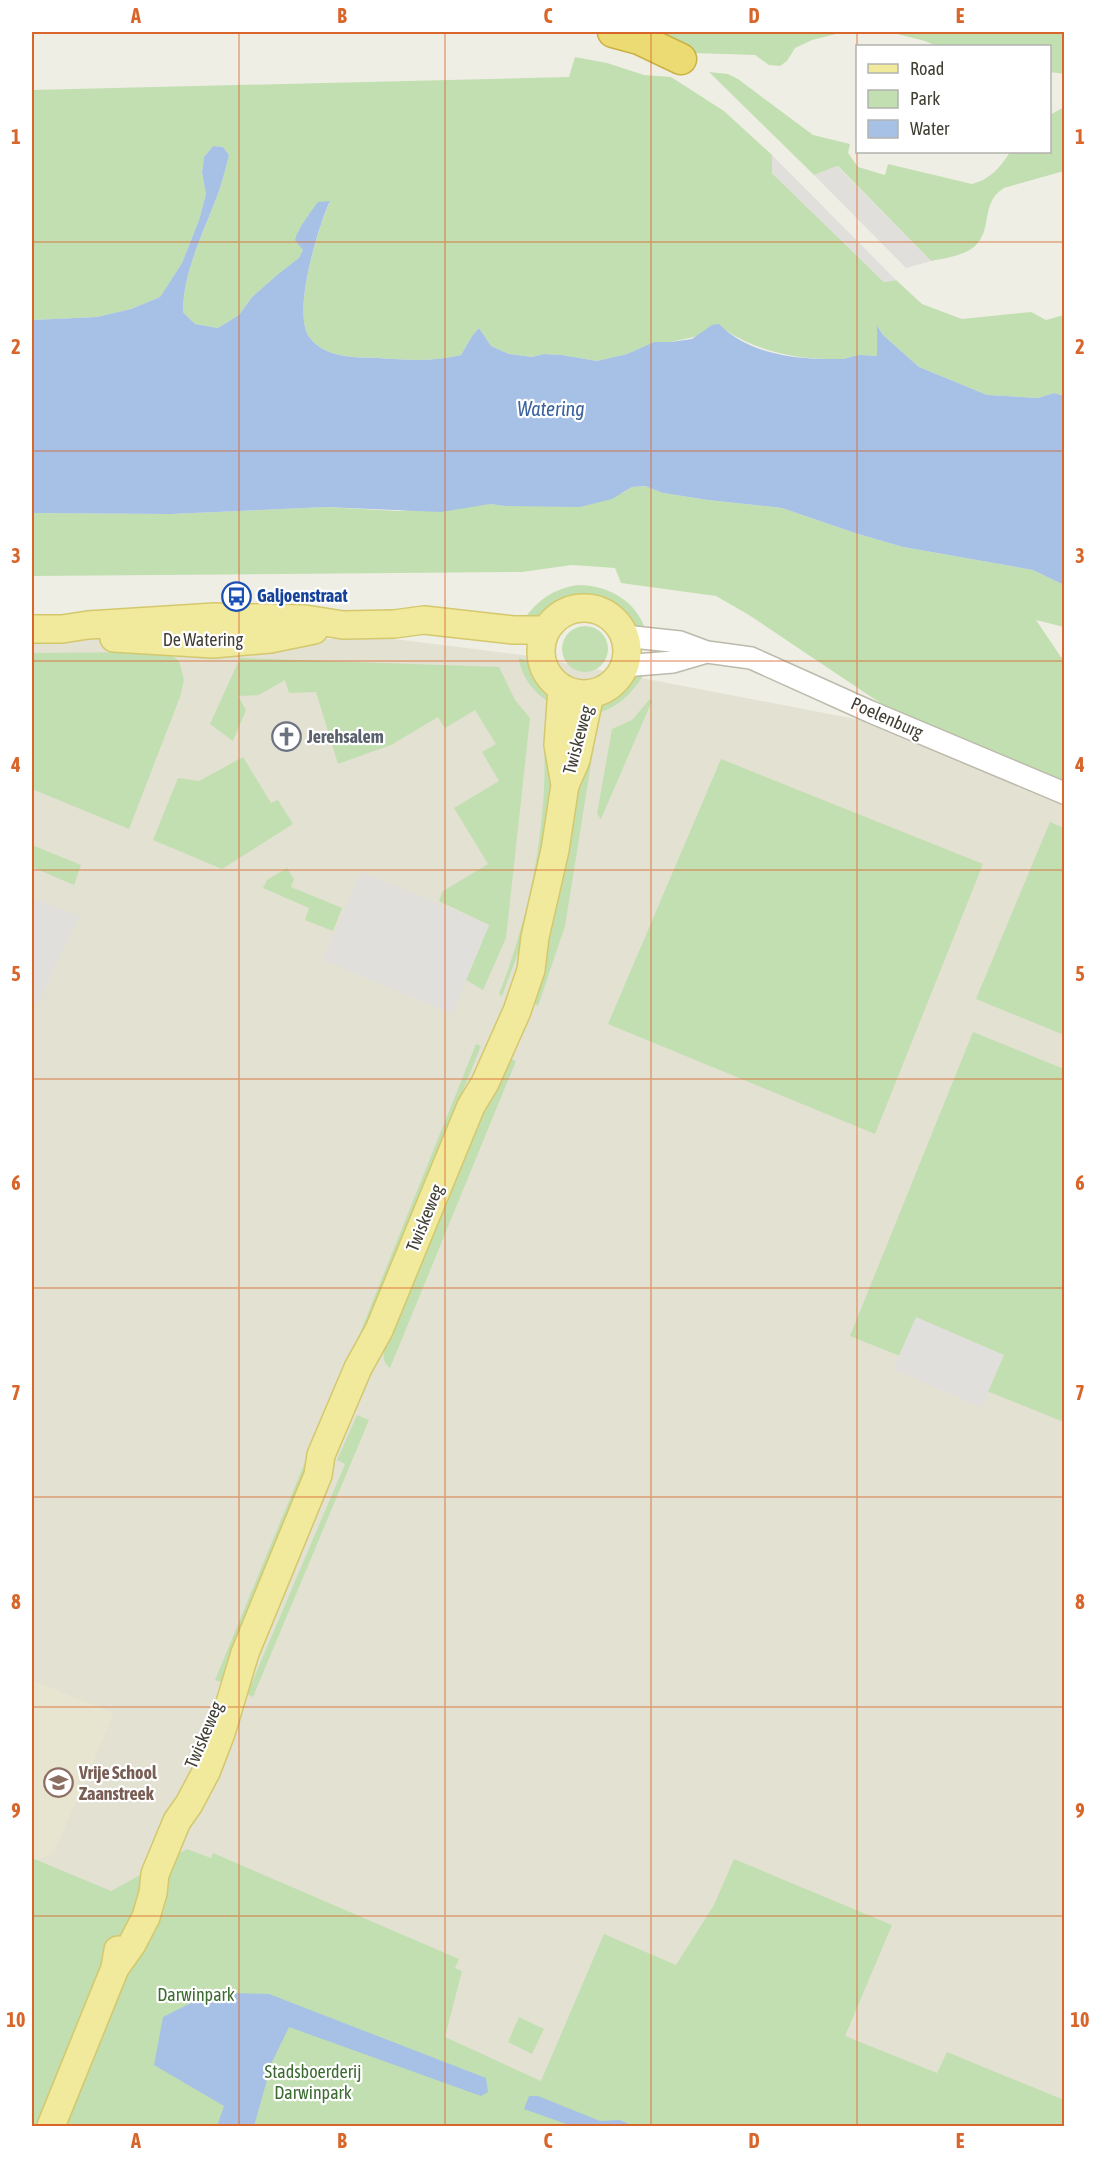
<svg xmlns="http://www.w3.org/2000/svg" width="1096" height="2158" viewBox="0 0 1096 2158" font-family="'Asap Condensed',sans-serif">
<rect width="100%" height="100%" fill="#efeee4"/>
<!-- residential -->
<path fill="#e3e1d2" d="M 32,639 L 394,639 L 522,655 L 1064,759 L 1064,2126 L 32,2126 Z"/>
<!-- education -->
<path fill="#e7e5cf" d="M 32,1680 L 114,1714 L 54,1853 L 37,1860 L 32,1858 Z"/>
<!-- green -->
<path fill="#c2dfb1" d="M 638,32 L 844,32 L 812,40 L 795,48 L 787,61 L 780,66 L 769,65 L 755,55 L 693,53 Z
M 889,32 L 1064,32 L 1064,74 L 1050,72 L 1050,46 L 937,46 L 925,41 Z
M 575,57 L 607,63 L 644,75 L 671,77 L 724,111 L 772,155 L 772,173 L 884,282 L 896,280 L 922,304 L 962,319 L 1031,312 L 1046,320 L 1064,315 L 1064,396 L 1054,393 L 1038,398 L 987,395 L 919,367 L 883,335 L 878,326 L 877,356 C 870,356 861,354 854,356 C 849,357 846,359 841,359 C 799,360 761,353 725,330 L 671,342 L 654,342 L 627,354 L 597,361 L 562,355 L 544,354 L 532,357 L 509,354 L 491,346 L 479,328 L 472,336 L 461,355 C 433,362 406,360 379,358 C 354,357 328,359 310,338 C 291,316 318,227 330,202 L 308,215 L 304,226 L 298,231 L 303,250 L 300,258 L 277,275 L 252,297 L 239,315 L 218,328 L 195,324 L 183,312 C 183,270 205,231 219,191 C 223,179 226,167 229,155 L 223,147 L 213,146 L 204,157 L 202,173 L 206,194 L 199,220 L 182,263 L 160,297 L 131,309 L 97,317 L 32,320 L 32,90 L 569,77 Z
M 709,72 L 728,74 L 738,79 L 813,135 L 850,144 L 848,153 L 858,167 L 885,175 L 888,164 L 972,184 C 989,180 1001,167 1010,152 L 1050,152 L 1050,115 L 1064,107 L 1064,171 L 1004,188 C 980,203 993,228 976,245 C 965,256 945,258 931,261 L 838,166 L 814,175 Z
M 645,486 L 663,493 L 708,500 L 782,508 L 855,533 L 903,547 L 1033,570 L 1064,585 L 1064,627 L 1036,620 L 1061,657 L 1064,658 L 1064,796 L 916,727 L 749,615 L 716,596 L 621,583 L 615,568 L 572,565 L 522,572 L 32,576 L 32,513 L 171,514 L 326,507 L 398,511 L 490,504 L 505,506 L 623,493 L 632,487 Z
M 578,585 C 607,585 635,600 645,628 L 634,632 C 615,606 590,588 557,605 C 551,608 547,613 542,617 C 537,619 528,620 523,621 C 537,600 553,589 578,585 Z
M562 649a23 23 0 1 1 46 0a23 23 0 1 1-46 0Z
M 157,652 L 171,655 L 179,661 L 184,680 L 180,697 L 129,829 L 32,789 L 32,653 Z
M 240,658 L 499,667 L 515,700 L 530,718 L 506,938 L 483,990 L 466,980 L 489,925 L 439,901 L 443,891 L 488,864 L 454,808 L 499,781 L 482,752 L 496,744 L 475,710 L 445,728 L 438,717 L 391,745 L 338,764 L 316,692 L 289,693 L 285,680 L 259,695 L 238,696 L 246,710 L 233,741 L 210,724 Z
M 519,658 L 531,662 L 549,688 L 551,703 C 535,695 520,675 519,658 Z
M 629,674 L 644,674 C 631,695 618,708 594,714 L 603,697 L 620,684 Z
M 650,699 L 652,701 L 601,819 L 597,814 L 612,729 L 632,720 Z
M 547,739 L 552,783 L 549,814 L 527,929 L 502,996 L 499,994 C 530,916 548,824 544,740 Z
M 586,743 L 594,745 L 565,926 L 538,1006 L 530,1000 Z
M 243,757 L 271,803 L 278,800 L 293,824 L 222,869 L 153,840 L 178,778 L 199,781 Z
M 721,759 L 983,864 L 875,1134 L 608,1024 Z
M 1050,822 L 1064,828 L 1064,1035 L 976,999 Z
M 32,845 L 81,865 L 74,885 L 32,867 Z
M 287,868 L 294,879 L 291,887 L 342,908 L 333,931 L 305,920 L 309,908 L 263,888 L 267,880 Z
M 973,1032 L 1064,1069 L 1064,1422 L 850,1336 Z
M 476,1044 L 481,1046 L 360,1343 L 358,1338 Z
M 505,1057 L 516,1061 L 390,1368 C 380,1361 384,1349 387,1339 Z
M 329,1404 L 321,1441 L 221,1682 L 215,1680 Z
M 357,1415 L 369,1420 L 253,1697 L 247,1694 L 345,1464 L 337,1460 Z
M 187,1849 L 211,1858 L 213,1853 L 459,1959 L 455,1968 L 462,1971 L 445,2037 L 541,2081 L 604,1934 L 676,1965 L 714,1905 L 734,1859 L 892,1925 L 845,2036 L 937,2073 L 947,2052 L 1064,2100 L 1064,2126 L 32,2126 L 32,1858 L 111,1891 Z
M 519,2017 L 544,2029 L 532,2054 L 508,2042 Z"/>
<!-- parking -->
<path fill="#e1dfdc" d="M 772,155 L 896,280 L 884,282 L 772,173 Z
M 837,166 L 931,261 L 906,268 L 814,175 Z
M 361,871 L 489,925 L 452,1014 L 323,960 Z
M 32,898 L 79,916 L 38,1004 L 32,1001 Z
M 916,1317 L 1004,1355 L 981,1408 L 893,1369 Z"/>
<!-- water -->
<path fill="#a6c0e6" d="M 213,146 L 223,147 L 229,155 C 226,167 223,179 219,191 C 205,230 183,270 183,312 L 195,324 L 218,328 L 239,315 L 252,297 L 277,275 L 299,258 L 303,250 L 295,240 C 298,228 310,213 318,202 L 330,201 C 318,227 291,315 310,338 C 327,359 355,357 378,358 C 406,360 433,362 461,355 L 472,336 L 479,328 L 491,346 L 509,354 L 532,357 L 544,354 L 562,355 L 597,361 L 627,354 L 654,342 L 671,342 L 692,339 L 712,325 L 719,324 C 749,355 799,360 841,359 C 846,359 849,357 854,356 C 861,354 870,356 877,356 L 877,325 L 883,335 L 919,367 L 987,395 L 1038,398 L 1054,393 L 1064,396 L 1064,585 L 1033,570 L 903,547 L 855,533 L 782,508 L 708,500 L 663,493 L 645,486 L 632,487 L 612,499 L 580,507 L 505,506 L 490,504 L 441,512 L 326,507 L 171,514 L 32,513 L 32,320 L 97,317 L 131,309 L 160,297 L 182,263 L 199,220 L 206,194 L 202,173 L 204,157 Z
M 232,1993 L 269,1994 L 486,2078 L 488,2092 L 481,2096 L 289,2027 L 272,2062 L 254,2126 L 217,2126 L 224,2106 L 154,2065 L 163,2017 L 205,1996 Z
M 529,2096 L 538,2096 L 600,2121 L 620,2120 L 633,2126 L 572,2126 L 524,2109 Z"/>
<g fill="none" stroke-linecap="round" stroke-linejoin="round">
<defs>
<path id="minor" d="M 624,636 L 680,642 L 707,652 L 751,658 L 871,712 L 1064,793
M 624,666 L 673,662 L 707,652"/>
<path id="major" d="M541 651a43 43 0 1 1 86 0a43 43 0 1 1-86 0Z
M 32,629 L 62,629 L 88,625 L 215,617 L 305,619 L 343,625 L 394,624 L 424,620 L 513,630 L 546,630
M 114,638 L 213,644 L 270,639 L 314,630
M 562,688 L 558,745 L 565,785
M 115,1968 L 132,1944 L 146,1917 L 153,1893 L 155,1874 L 177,1821 L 189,1804 L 206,1772 L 221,1733 L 245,1653 L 318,1475 L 321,1455 L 358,1368 L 379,1330 L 471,1106 L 485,1083 L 517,1011 L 531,970 L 535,937 L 555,850 L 565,785 L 576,760 L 590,694
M 51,2126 L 115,1968 L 118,1950"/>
<path id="highway" d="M 613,32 L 639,39 L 681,59"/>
</defs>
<!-- minor casing -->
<use href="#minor" stroke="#bcbaab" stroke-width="24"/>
<!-- major casing -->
<use href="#major" stroke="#d4c86d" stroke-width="30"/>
<!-- highway casing -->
<use href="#highway" stroke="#c9b144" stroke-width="33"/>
<!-- minor -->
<use href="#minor" stroke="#fff" stroke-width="21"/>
<!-- major -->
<use href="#major" stroke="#f1e99b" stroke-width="27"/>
<!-- highway -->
<use href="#highway" stroke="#ecda72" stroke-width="30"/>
</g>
<!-- grid -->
<path fill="none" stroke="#d8652a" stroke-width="1.5" stroke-opacity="0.55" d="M 239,32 L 239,2126M 445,32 L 445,2126M 651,32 L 651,2126M 857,32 L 857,2126M 32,242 L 1064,242M 32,451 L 1064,451M 32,661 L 1064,661M 32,870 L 1064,870M 32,1079 L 1064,1079M 32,1288 L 1064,1288M 32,1497 L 1064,1497M 32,1707 L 1064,1707M 32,1916 L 1064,1916"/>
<!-- icons -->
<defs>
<symbol id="bus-ring" viewBox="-11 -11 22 22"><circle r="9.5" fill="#fff" stroke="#1a4fb4" stroke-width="1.5"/><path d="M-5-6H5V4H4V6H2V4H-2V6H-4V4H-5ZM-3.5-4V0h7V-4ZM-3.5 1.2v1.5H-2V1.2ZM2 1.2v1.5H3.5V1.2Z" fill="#1a4fb4"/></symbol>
<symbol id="church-ring" viewBox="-11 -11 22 22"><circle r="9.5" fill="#fff" stroke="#6b7280" stroke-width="1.5"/><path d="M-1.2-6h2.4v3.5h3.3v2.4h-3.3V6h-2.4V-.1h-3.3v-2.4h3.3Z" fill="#6b7280"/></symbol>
<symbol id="school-ring" viewBox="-11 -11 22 22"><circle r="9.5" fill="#fff" stroke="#8d6e63" stroke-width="1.5"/><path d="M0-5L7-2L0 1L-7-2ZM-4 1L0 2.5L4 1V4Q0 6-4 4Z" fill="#8d6e63"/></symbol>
</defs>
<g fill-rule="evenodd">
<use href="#bus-ring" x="220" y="580" width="33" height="33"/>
<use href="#church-ring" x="270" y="720" width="33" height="33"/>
<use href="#school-ring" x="42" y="1766" width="33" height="33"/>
</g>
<g text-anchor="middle" stroke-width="4.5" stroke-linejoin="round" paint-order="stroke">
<!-- transit labels -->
<g font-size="18" font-weight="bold" fill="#164399" stroke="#fff" text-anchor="start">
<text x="257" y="602">Galjoenstraat</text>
</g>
<!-- street labels -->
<g font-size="18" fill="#413e34" stroke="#fff">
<text x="203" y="646">De Watering</text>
<text transform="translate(887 718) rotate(24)" y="6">Poelenburg</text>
<text transform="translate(578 740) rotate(-75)" y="6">Twiskeweg</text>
<text transform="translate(425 1218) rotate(-68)" y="6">Twiskeweg</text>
<text transform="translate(204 1735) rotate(-67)" y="6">Twiskeweg</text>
</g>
<!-- worship labels -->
<g font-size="18" font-weight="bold" fill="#5b616d" stroke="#fff" text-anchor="start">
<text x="307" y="743">Jerehsalem</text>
</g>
<!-- education labels -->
<g font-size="18" font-weight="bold" fill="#785e54" stroke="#fff" text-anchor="start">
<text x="79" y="1779">Vrije School<tspan x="79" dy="21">Zaanstreek</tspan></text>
</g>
<!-- park labels -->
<g font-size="18" fill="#3b6b30" stroke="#fff">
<text x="196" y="2001">Darwinpark</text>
<text x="313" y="2078">Stadsboerderij<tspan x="313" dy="21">Darwinpark</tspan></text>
</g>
<!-- water labels -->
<g font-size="20" font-style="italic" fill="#3b629f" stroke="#fff">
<text x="551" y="416">Watering</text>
</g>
</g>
<!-- border -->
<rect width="1096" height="2158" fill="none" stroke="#ffffff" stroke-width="66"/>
<!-- legend -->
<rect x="856" y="45" width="195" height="108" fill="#ffffff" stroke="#b3b2ae" stroke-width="1.5"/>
<rect x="868" y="64" width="30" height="9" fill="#f1e99b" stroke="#b3b2ae" stroke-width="1.5"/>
<text x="910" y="75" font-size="18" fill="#413e34">Road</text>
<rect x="868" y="90" width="30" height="18" fill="#c2dfb1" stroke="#b3b2ae" stroke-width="1.5"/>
<text x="910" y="105" font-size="18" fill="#413e34">Park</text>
<rect x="868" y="120" width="30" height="18" fill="#a6c0e6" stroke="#b3b2ae" stroke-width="1.5"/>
<text x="910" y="135" font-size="18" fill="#413e34">Water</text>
<rect x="33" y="33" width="1030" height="2092" fill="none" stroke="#d8652a" stroke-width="2"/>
<g font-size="20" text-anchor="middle" font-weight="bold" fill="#d8652a">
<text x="136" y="23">A</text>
<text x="342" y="23">B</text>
<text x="548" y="23">C</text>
<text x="754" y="23">D</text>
<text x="960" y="23">E</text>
<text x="16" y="144">1</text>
<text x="1080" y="144">1</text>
<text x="16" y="354">2</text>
<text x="1080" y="354">2</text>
<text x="16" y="563">3</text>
<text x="1080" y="563">3</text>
<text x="16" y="772">4</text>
<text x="1080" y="772">4</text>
<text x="16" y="981">5</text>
<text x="1080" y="981">5</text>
<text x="16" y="1190">6</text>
<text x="1080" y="1190">6</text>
<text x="16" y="1400">7</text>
<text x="1080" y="1400">7</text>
<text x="16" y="1609">8</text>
<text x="1080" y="1609">8</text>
<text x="16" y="1818">9</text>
<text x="1080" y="1818">9</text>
<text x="16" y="2027">10</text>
<text x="1080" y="2027">10</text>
<text x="136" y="2148">A</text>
<text x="342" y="2148">B</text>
<text x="548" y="2148">C</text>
<text x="754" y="2148">D</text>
<text x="960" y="2148">E</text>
</g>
</svg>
